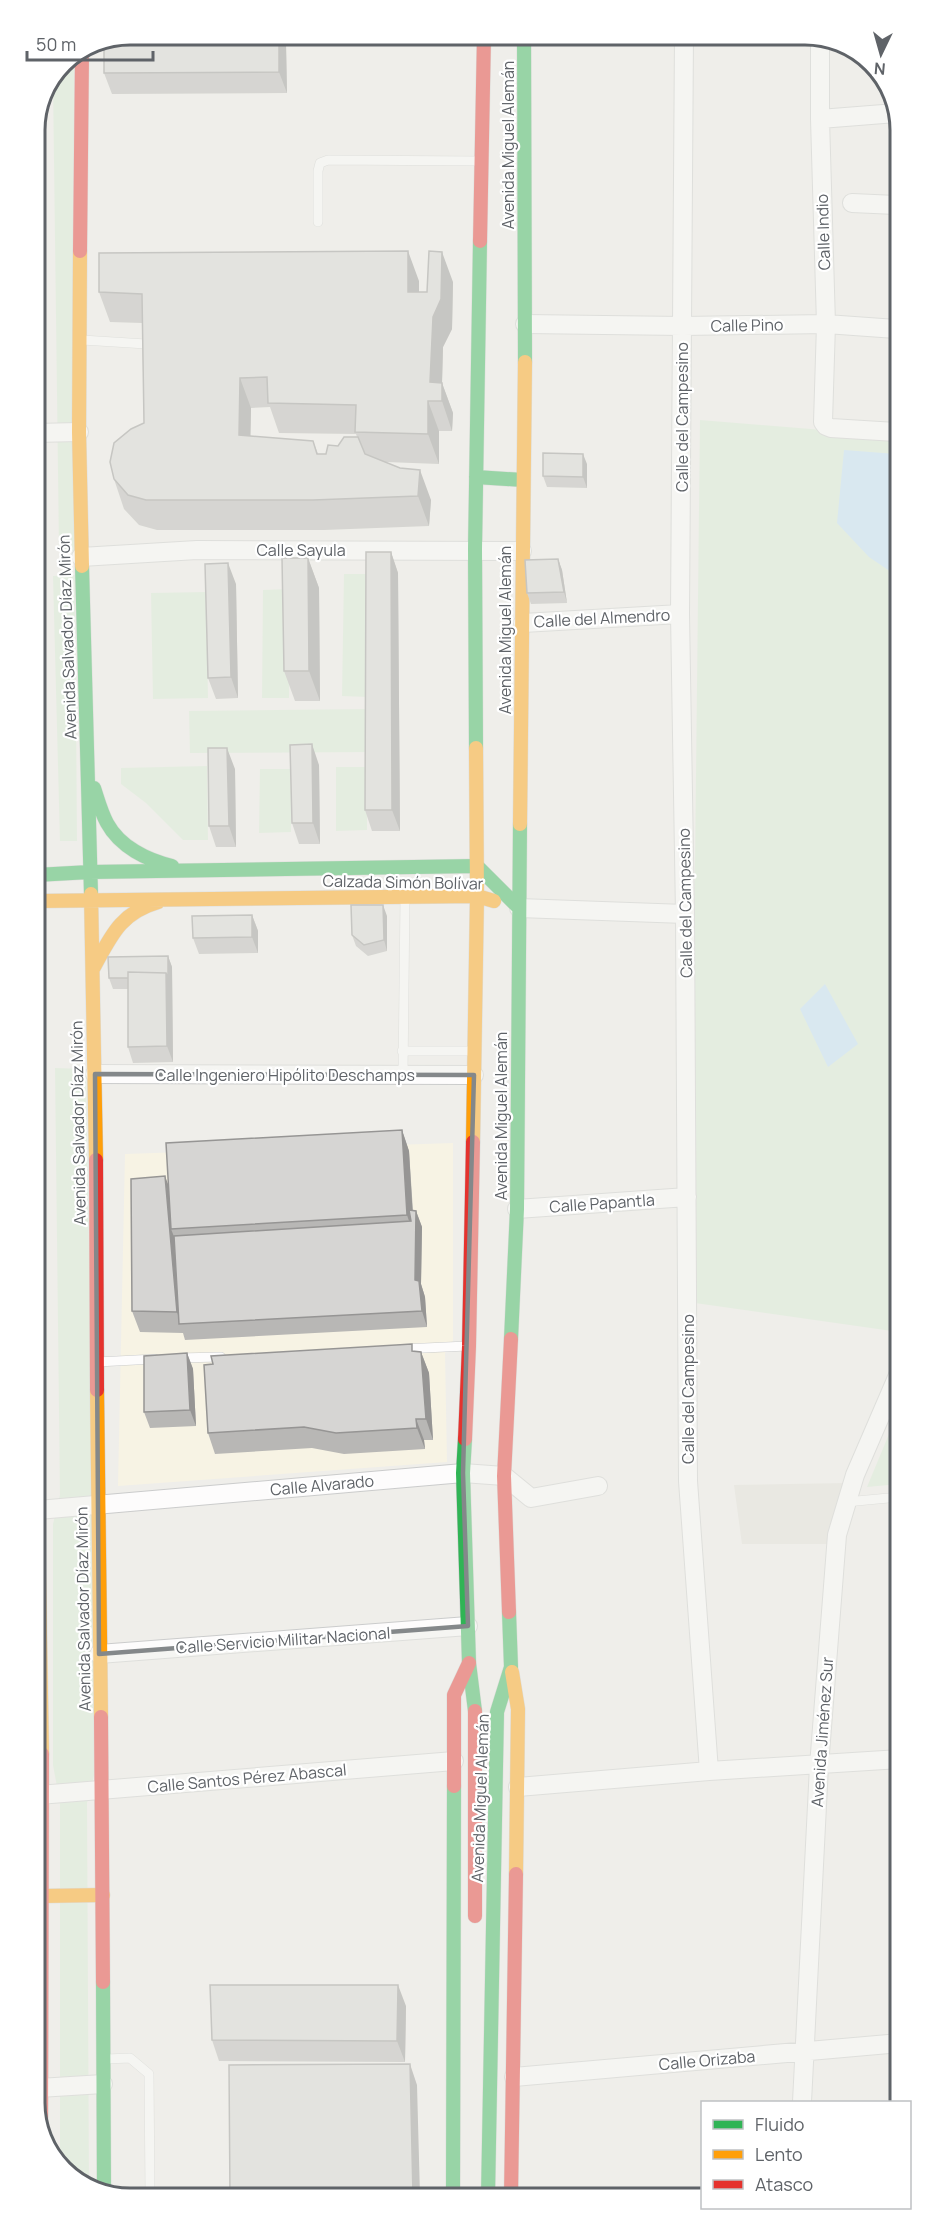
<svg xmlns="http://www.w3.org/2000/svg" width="935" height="2233" viewBox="0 0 935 2233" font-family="Manrope,sans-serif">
<rect width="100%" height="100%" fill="#efeeea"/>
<!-- commercial -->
<path fill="#f7f3e4" d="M 453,1143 L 453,1341 L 445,1353 L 447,1462 L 118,1486 L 125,1154 Z"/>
<!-- education -->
<path fill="#e2e0da" d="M 846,1483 L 828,1544 L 742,1544 L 734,1485 Z"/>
<!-- green -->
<path fill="#d8ebd6" d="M 61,65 L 74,67 L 75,551 L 59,550 L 53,82 Z
M 700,420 L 896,436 L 899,1332 L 695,1303 L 693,1042 Z
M 344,574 L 369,574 L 368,697 L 342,696 Z
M 75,575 L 77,841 L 60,841 L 53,576 Z
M 290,589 L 289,698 L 262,698 L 263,590 Z
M 206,592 L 208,698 L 153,699 L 151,593 Z
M 369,709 L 369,752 L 190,753 L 189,711 Z
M 207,766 L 208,840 L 183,840 L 146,803 L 121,784 L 121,768 Z
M 336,767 L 367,767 L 367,830 L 336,831 Z
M 260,769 L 291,769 L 291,832 L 259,833 Z
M 55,1068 L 86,1069 L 97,1764 L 87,1803 L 89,2185 L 71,2179 L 60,2163 L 60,1803 L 53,1765 L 53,1524 L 60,1495 Z
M 899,1410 L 899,1484 L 867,1487 Z"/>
<!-- water -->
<path fill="#bfe0f9" d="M 844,450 L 896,454 L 897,576 L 869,557 L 837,523 Z
M 825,984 L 858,1044 L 828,1067 L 800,1009 Z"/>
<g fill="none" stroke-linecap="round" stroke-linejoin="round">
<defs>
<path id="lane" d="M 318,222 L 318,171 L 320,163 L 328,160 L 480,161
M 82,340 L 146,344
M 402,1051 L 472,1051
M 403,1075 L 405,897
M 403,1349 L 467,1346
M 178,1358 L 221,1357
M 97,1362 L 155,1359
M 846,1502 L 899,1497
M 106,2059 L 130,2058 L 149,2074 L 150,2194 L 146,2198"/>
<path id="street" d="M 684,35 L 680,614 L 685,914 L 688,1481 L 709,1771
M 820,38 L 820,119 L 826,324 L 823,422 L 826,426 L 831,428 L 896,432
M 820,119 L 896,113
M 852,203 L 896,205
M 525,324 L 683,326 L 826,324 L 896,329
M 35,433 L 79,432
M 81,557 L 197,550 L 522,551
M 523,623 L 680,614
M 519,908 L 685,914
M 95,1074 L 474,1075
M 517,1209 L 687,1197
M 38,1510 L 463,1473 L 504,1476 L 531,1498 L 598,1486
M 99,1654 L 468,1626
M 518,1787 L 709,1771 L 900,1759
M 39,1795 L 454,1761
M 514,2077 L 900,2043
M 39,2088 L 103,2084
M 802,2102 L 819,1766 L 837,1535 L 855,1475 L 899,1373"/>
<path id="fast" d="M 524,35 L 525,362
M 476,477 L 523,480
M 82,566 L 91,894
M 476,748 L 475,549 L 480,241
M 94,788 C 98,800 101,812 107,823 C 120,847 147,860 172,866
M 36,875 L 90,872 L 477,866 L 519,908
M 511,1339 L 517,1209 L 520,824
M 465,1439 L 463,1473 L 469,1663 L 475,1711
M 103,1982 L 104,2191
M 453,2196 L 454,1786
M 488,2196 L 497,1712 L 511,1667 L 509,1612"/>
<path id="slow" d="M 80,251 L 79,432 L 82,566
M 520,824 L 525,362
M 91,894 L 96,1160
M 37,901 L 477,896 L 494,901
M 93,969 C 111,936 120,913 158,902
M 37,1044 L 38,1487
M 473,1142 L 477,896 L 476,748
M 97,1390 L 101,1717
M 38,1513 L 42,1754
M 512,1672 L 518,1709 L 516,1874
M 43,1896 L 103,1895"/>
<path id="jam" d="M 480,241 L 484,35
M 80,251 L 82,54
M 96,1160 L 97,1390
M 465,1439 L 469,1346 L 473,1142
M 509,1612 L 504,1476 L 511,1339
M 475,1711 L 475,1916
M 101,1717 L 103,1982
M 454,1786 L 454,1695 L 469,1663
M 41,2136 L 42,1754
M 511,2196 L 516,1874"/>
</defs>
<!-- lane casing -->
<use href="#lane" stroke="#cbcccc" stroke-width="10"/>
<!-- street casing -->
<use href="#street" stroke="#cbcccc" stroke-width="20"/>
<!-- fast casing -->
<use href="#fast" stroke="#cacacb" stroke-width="15"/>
<!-- slow casing -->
<use href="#slow" stroke="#cacacb" stroke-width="15"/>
<!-- jam casing -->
<use href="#jam" stroke="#cacacb" stroke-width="15"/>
<!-- lane -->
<use href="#lane" stroke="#fdfcfc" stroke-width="9"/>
<!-- street -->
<use href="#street" stroke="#fdfcfc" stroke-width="18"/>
<!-- fast -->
<use href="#fast" stroke="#30b455" stroke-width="14"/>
<!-- slow -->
<use href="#slow" stroke="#ff9f0a" stroke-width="14"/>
<!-- jam -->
<use href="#jam" stroke="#e5322d" stroke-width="14"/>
</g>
<!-- wall -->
<path fill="#b8b7b5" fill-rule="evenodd" d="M 129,34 L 283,35 L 286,44 L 287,93 L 112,94 L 104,73 Z
M 419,281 L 419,292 L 427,292 L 453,282 L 452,329 L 443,347 L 442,383 L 453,413 L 452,431 L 439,431 L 439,464 L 386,462 L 431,500 L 429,526 L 324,530 L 157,530 L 139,525 L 124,509 L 114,479 L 144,423 L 142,323 L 110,322 L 99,292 ZM 270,407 L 279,433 L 356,434 L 357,437 L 338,446 L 326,454 L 318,454 L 313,441 L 250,436 L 251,408 Z
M 587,464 L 587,488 L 547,487 L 543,476 Z
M 391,552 L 398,573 L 400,831 L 372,831 L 365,810 Z
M 308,558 L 319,588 L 320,701 L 295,701 L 284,671 Z
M 558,559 L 562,570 L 567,603 L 531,604 L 527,593 Z
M 236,584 L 238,698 L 216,699 L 208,678 Z
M 319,765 L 320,844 L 299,844 L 292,823 Z
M 235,769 L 236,847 L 216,847 L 209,826 Z
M 252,915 L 258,931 L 258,953 L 199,954 L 193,938 Z
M 387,916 L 387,951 L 368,956 L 356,946 L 352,935 Z
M 168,956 L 172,967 L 173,1062 L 133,1063 L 128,1047 L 128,989 L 113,989 L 109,978 Z
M 402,1130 L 409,1151 L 413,1211 L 416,1211 L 422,1227 L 421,1284 L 425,1297 L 427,1327 L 185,1340 L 183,1333 L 140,1332 L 132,1311 L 169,1186 Z
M 414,1351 L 421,1352 L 429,1373 L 433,1440 L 424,1440 L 425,1449 L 344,1454 L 312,1448 L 215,1454 L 208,1433 Z
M 187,1353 L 193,1369 L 196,1426 L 150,1428 L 144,1412 Z
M 406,2006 L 405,2062 L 219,2061 L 212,2040 Z"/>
<!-- shaded-wall -->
<path fill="#969594" d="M 279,35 L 283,35 L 286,44 L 287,93 L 279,72 Z
M 408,251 L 419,281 L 419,322 L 408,292 Z
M 442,252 L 453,282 L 452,329 L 443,347 L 442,383 L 453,413 L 452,431 L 442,401 L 430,382 L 433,317 Z
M 240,378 L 251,408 L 250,465 L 239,435 Z
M 428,401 L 439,431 L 439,464 L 428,434 Z
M 583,454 L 587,464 L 587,488 L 583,477 Z
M 420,470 L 431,500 L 429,526 L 418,496 Z
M 391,552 L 398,573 L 400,831 L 392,810 Z
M 308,558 L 319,588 L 320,701 L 309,671 Z
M 558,559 L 562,570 L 567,603 L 564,592 Z
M 228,563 L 236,584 L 238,698 L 231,677 Z
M 312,744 L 319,765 L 320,844 L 313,823 Z
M 227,748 L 235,769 L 236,847 L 229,826 Z
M 383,905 L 387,916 L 387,951 L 384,940 Z
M 252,915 L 258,931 L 258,953 L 252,937 Z
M 168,956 L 172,967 L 173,1062 L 167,1046 L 166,973 Z
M 402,1130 L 409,1151 L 414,1236 L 407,1215 Z
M 165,1176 L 173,1197 L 171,1229 L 177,1244 L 181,1324 L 177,1312 Z
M 416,1211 L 422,1227 L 421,1284 L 425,1297 L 427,1327 L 422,1311 L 415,1280 Z
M 421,1352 L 429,1373 L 433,1440 L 426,1419 Z
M 187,1353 L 193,1369 L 196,1426 L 190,1410 Z
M 416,1419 L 424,1440 L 425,1449 L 417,1428 Z
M 398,1985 L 406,2006 L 405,2062 L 397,2041 Z
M 410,2064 L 417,2085 L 420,2196 L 413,2196 Z"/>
<!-- building -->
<path fill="#d6d5d3" stroke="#969594" stroke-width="1.5" d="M 129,34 L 279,35 L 279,72 L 104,73 L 104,45 Z
M 408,251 L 408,292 L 427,292 L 429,251 L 442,252 L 441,299 L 433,317 L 430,382 L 442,383 L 442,401 L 428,401 L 428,434 L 355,432 L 356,405 L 268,403 L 267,377 L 240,378 L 239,435 L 313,441 L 317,454 L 326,454 L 328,445 L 338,446 L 344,437 L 358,437 L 365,454 L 400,468 L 420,470 L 418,496 L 313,500 L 146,500 L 128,495 L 114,479 L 110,462 L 114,443 L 131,429 L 144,423 L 142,294 L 99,292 L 99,253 Z
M 543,453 L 583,454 L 583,477 L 543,476 Z
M 366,552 L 391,552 L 392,810 L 365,810 Z
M 282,558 L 308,558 L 309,671 L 284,671 Z
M 558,559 L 564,592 L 527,593 L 525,560 Z
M 228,563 L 231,677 L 208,678 L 205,564 Z
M 312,744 L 313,823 L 292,823 L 290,745 Z
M 208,748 L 227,748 L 229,826 L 209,826 Z
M 351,905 L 383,905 L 384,940 L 364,945 L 352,935 Z
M 252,915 L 252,937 L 193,938 L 192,916 Z
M 168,956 L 168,978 L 166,973 L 128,972 L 128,978 L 109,978 L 108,957 Z
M 128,972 L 166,973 L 167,1046 L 128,1047 Z
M 402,1130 L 407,1215 L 171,1229 L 166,1143 Z
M 165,1176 L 177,1312 L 132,1311 L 131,1179 Z
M 409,1210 L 416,1211 L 415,1280 L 419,1281 L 422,1311 L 179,1324 L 174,1236 L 411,1221 Z
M 412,1344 L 412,1351 L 421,1352 L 426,1419 L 416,1419 L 417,1428 L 336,1433 L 304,1427 L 208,1433 L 204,1365 L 213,1364 L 211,1356 Z
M 187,1353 L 190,1410 L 144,1412 L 144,1356 Z
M 210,1985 L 398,1985 L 397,2041 L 212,2040 Z
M 410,2064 L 413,2196 L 230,2198 L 229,2065 Z"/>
<!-- marked area -->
<path d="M0 0H935V2233H0ZM 95,1074 L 474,1075 L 463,1473 L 468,1626 L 99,1654 Z" fill="#efeeea" fill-opacity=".55" fill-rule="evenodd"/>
<path fill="none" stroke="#84888a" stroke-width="4.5" stroke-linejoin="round" d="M 95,1074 L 474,1075 L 463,1473 L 468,1626 L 99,1654 Z"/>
<g text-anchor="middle" stroke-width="4.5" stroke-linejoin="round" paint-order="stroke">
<!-- street labels -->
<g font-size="16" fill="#5f6368" stroke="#fff">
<text transform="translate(508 145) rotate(-90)" y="6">Avenida Miguel Alemán</text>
<text transform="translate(823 232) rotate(-92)" y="6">Calle Indio</text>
<text transform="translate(747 325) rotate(-1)" y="6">Calle Pino</text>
<text transform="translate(682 417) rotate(-90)" y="6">Calle del Campesino</text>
<text x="301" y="556">Calle Sayula</text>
<text transform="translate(602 618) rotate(-3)" y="6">Calle del Almendro</text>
<text transform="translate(505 630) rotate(-90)" y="6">Avenida Miguel Alemán</text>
<text transform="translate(67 637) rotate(-92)" y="6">Avenida Salvador Díaz Mirón</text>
<text transform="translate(403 882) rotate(1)" y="6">Calzada Simón Bolívar</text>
<text transform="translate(685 903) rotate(-91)" y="6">Calle del Campesino</text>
<text x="285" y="1081">Calle Ingeniero Hipólito Deschamps</text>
<text transform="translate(501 1116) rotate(-90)" y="6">Avenida Miguel Alemán</text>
<text transform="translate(78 1123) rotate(-91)" y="6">Avenida Salvador Díaz Mirón</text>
<text transform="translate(602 1203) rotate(-4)" y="6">Calle Papantla</text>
<text transform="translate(688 1389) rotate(-90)" y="6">Calle del Campesino</text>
<text transform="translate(322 1485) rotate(-5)" y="6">Calle Alvarado</text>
<text transform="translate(83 1609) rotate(-91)" y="6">Avenida Salvador Díaz Mirón</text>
<text transform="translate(283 1640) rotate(-4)" y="6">Calle Servicio Militar Nacional</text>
<text transform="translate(822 1732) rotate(-86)" y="6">Avenida Jiménez Sur</text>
<text transform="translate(247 1778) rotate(-5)" y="6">Calle Santos Pérez Abascal</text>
<text transform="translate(480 1798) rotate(-88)" y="6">Avenida Miguel Alemán</text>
<text transform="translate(707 2060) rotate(-5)" y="6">Calle Orizaba</text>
</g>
</g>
<!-- crop -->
<path d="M0 0H935V2233H0ZM130 45H805A85 85 0 0 1 890 130V2103A85 85 0 0 1 805 2188H130A85 85 0 0 1 45 2103V130A85 85 0 0 1 130 45Z" fill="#fff" fill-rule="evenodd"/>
<path fill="none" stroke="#5f6368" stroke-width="3" d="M130 45H805A85 85 0 0 1 890 130V2103A85 85 0 0 1 805 2188H130A85 85 0 0 1 45 2103V130A85 85 0 0 1 130 45Z"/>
<!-- legend -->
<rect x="701" y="2101" width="210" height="108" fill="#ffffff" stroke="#bfc1c3" stroke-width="1.5"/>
<rect x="713" y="2120" width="30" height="9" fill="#30b455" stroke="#bfc1c3" stroke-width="1.5"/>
<text x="755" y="2131" font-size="18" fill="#5f6368">Fluido</text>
<rect x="713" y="2150" width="30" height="9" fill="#ff9f0a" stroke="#bfc1c3" stroke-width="1.5"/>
<text x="755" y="2161" font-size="18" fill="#5f6368">Lento</text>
<rect x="713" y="2180" width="30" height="9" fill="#e5322d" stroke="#bfc1c3" stroke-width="1.5"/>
<text x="755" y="2191" font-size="18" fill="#5f6368">Atasco</text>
<!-- north arrow -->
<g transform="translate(881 54) rotate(185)" stroke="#ffffff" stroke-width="4.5" paint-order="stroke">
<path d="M0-4.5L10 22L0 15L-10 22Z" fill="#5f6368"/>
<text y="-9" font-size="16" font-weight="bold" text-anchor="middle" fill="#5f6368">N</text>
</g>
<!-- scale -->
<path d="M27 51v9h126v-9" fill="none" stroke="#5f6368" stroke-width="3"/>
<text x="36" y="51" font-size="18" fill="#5f6368" stroke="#ffffff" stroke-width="4.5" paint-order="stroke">50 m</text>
</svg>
